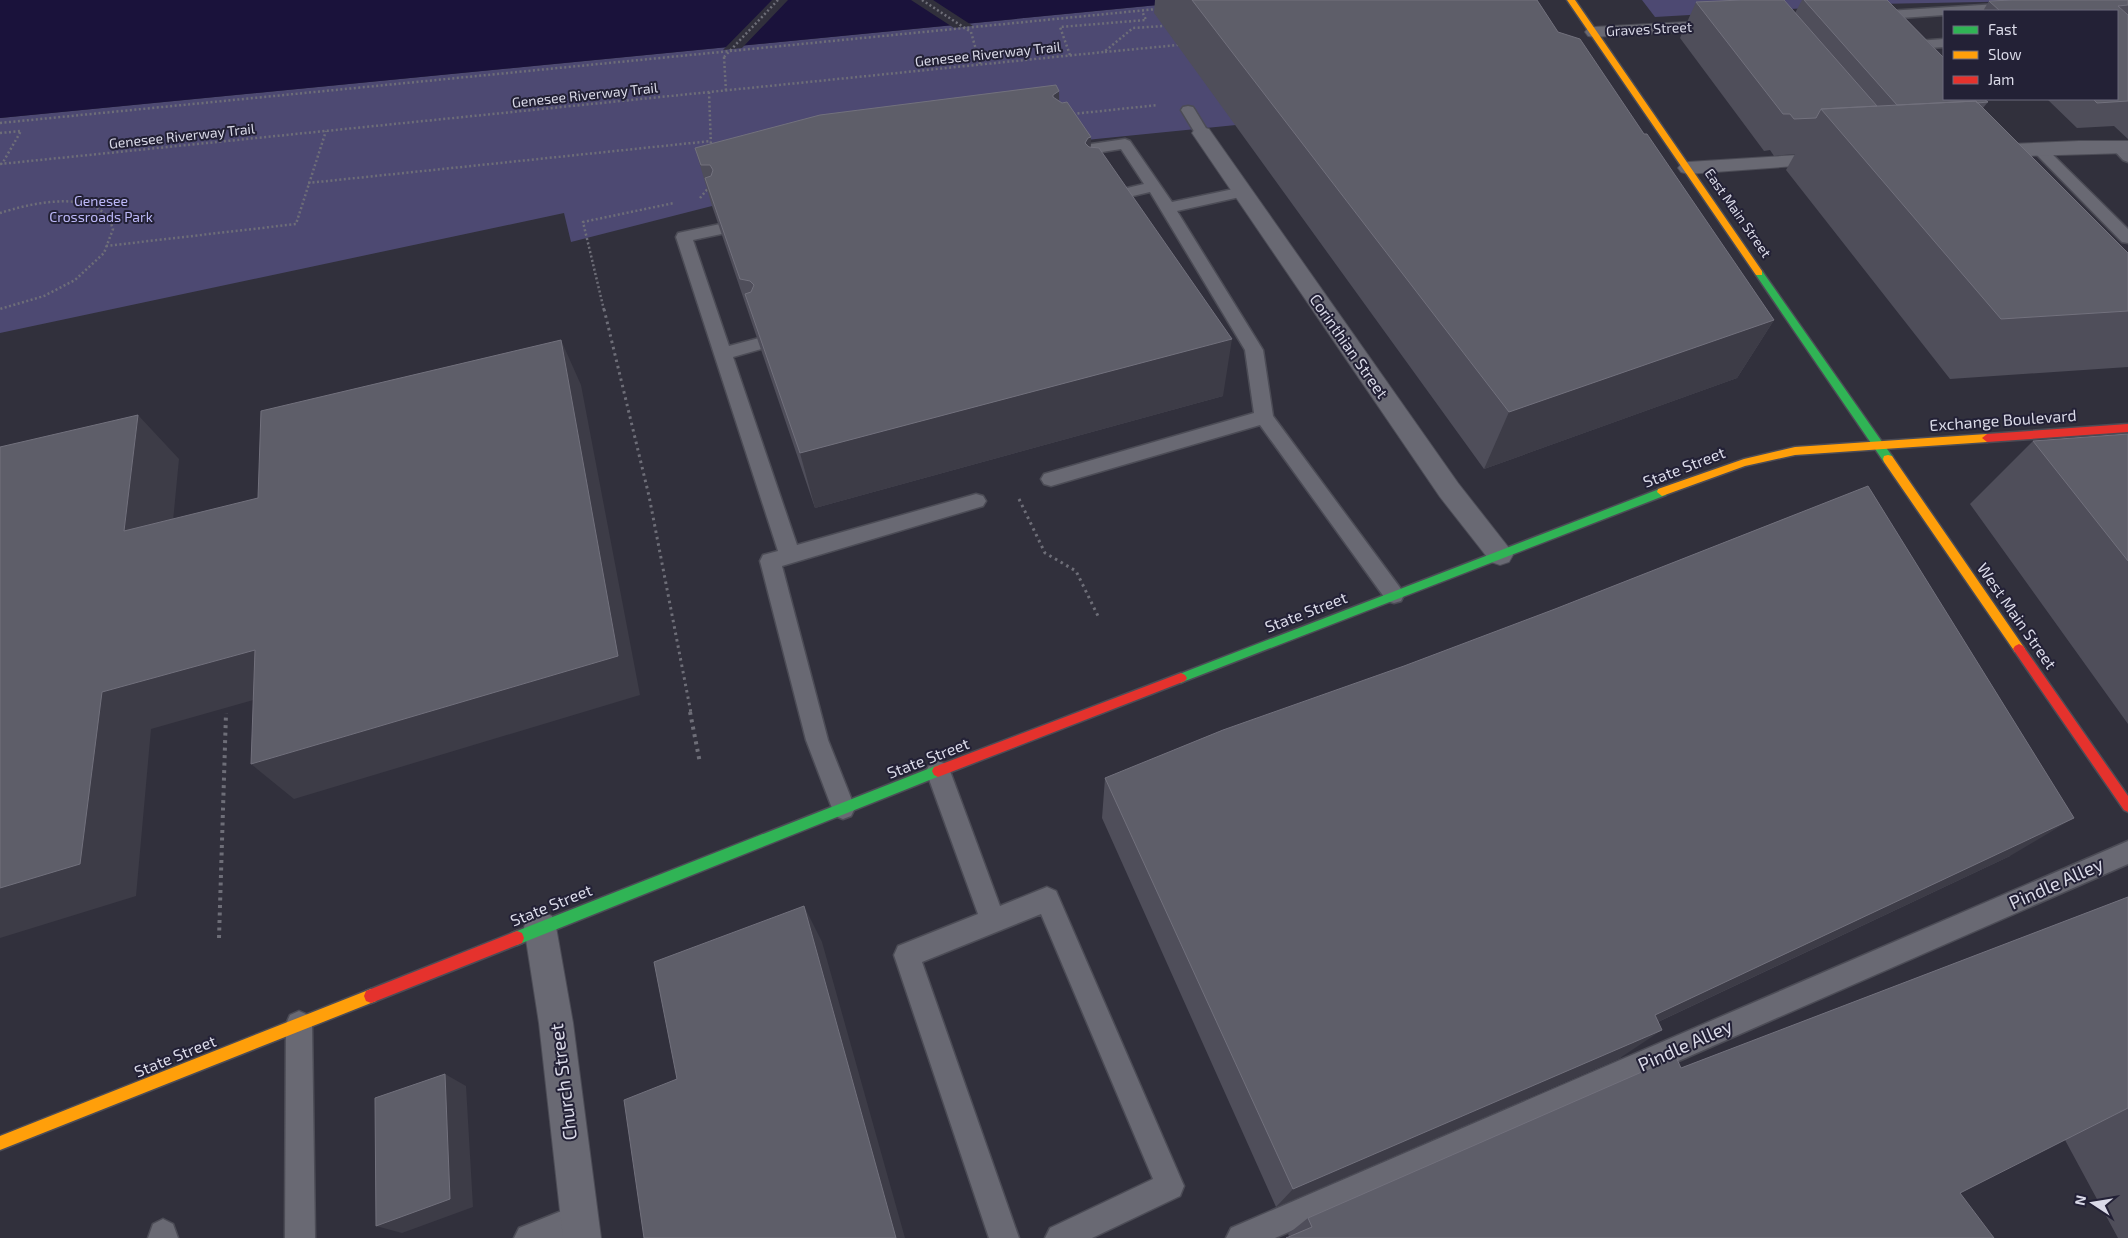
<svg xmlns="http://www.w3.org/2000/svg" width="2128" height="1238" viewBox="0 0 2128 1238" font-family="'Exo 2',sans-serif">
<rect width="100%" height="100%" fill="#31303c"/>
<!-- green -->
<path fill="#4d4972" d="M 1209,0 L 1236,125 L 1056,143 L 712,206 L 571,242 L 564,213 L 0,333 L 0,118 Z
M 1642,0 L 2036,0 L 2037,1 L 1876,4 L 1655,17 Z"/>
<!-- water -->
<path fill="#1a123b" d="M 0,0 L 1209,0 L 0,118 Z"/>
<!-- pier -->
<path fill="#31303c" d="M 772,0 L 788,0 L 742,48 L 723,50 Z
M 911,0 L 933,0 L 973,26 L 954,28 Z"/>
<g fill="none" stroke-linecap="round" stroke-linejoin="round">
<defs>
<path id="lane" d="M 2013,3 L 2018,4 L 2020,7 L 2018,10 L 1944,11 L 1944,15 L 1872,20 L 1865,16 L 1872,12 Z
M 1944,39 L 1944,47 L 1903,50 L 1896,46 L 1903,42 Z
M 1188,106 L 1193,107 L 1195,110 L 1209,133 L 1207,136 L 1197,136 L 1195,133 L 1181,110 L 1183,107 Z
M 1125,139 L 1130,141 L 1172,202 L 1243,187 L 1249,189 L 1251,192 L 1249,195 L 1177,211 L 1263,350 L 1273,416 L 1401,589 L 1404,595 L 1401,601 L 1394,603 L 1387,601 L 1260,425 L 1051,486 L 1044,484 L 1041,479 L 1044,474 L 1254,413 L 1245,350 L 1150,192 L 1103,203 L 1097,201 L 1095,198 L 1097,195 L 1144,184 L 1121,149 L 1071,157 L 1066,155 L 1063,152 L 1066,149 L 1071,147 Z
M 2119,142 L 2124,144 L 2128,148 L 2128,162 L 2123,160 L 2111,147 L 2114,144 Z
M 2039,144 L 2044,146 L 2128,229 L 2128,243 L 2122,242 L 2034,152 L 2031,149 L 2034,146 Z
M 720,224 L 726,225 L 728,229 L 726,233 L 693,240 L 729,346 L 759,338 L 765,340 L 768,344 L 765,348 L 733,357 L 797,545 L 976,494 L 983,496 L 986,501 L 983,506 L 782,566 L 828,740 L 855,808 L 851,816 L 843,819 L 835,816 L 806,740 L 760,561 L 763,555 L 778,551 L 676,237 L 678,233 Z
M 938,761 L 946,764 L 950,771 L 1000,906 L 1047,887 L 1056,891 L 1184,1186 L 1180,1196 L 1092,1238 L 1045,1238 L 1050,1228 L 1153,1179 L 1041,914 L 922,962 L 1019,1238 L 989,1238 L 894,955 L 898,946 L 978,914 L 926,771 L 930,764 Z
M 2128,841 L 2128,864 L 1275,1238 L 1226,1238 L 1231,1228 Z
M 299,1011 L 308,1015 L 312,1024 L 315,1238 L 285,1238 L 286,1024 L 290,1015 Z
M 579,1204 L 589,1209 L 594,1219 L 589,1229 L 567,1238 L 514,1238 L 519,1228 Z
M 163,1219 L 173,1224 L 178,1238 L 148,1238 L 153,1224 Z"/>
<path id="street" d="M 1723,20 L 1729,21 L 1732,25 L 1729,29 L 1594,37 L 1588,36 L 1585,32 L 1588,28 L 1594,27 Z
M 1202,127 L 1209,129 L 1458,483 L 1509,548 L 1513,555 L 1509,562 L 1500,565 L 1491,562 L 1440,497 L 1192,133 L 1195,129 Z
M 2079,141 L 2128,141 L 2128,153 L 1987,157 L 1980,155 L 1977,151 L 1980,147 L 1987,145 Z
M 1829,153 L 1836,155 L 1839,159 L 1836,163 L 1688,174 L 1681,172 L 1678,168 L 1681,164 L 1688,162 Z
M 540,911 L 552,916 L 556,927 L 573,1023 L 601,1238 L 563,1238 L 539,1023 L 524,927 L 528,916 Z"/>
<path id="fast" d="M 1759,270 L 1762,271 L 1892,456 L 1893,459 L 1892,462 L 1884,462 L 1756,275 L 1756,271 Z
M 1662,488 L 1667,492 L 1666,495 L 1185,681 L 1181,683 L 1177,681 L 1175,678 L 1177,675 Z
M 938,765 L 942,767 L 944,771 L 942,775 L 517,945 L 512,943 L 510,938 L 512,933 L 517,931 Z"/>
<path id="slow" d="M 1567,0 L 1575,0 L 1762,271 L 1762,275 L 1756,275 Z
M 1987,434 L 1992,438 L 1987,442 L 1795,455 L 1745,466 L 1662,496 L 1657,492 L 1658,489 L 1744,459 L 1795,447 Z
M 1888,455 L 1892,456 L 2023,646 L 2025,649 L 2023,652 L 2015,652 L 1884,462 L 1883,459 L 1884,456 Z
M 371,989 L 376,991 L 378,996 L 376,1001 L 0,1150 L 0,1136 Z"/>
<path id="jam" d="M 2128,424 L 2128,432 L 1987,442 L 1982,438 L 1987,434 Z
M 2019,644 L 2023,646 L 2128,796 L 2128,812 L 2124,810 L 2015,652 L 2013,649 L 2015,646 Z
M 1181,673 L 1185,675 L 1187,678 L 1185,681 L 938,777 L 934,775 L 932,771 L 934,767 Z
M 517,931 L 522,933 L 524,938 L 522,943 L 371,1003 L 366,1001 L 364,996 L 366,991 Z"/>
</defs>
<!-- lane casing -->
<use href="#lane" stroke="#4c4c56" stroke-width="3"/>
<!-- street casing -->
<use href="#street" stroke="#4c4c56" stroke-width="2"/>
<!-- fast casing -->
<use href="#fast" stroke="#4c4c56" stroke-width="3"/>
<!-- slow casing -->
<use href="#slow" stroke="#4c4c56" stroke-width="3"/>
<!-- jam casing -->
<use href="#jam" stroke="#4c4c56" stroke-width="3"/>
<!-- path-far2 -->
<path stroke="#6e6e78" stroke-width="2.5" stroke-dasharray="2 2.5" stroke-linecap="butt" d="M 971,32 L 980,64
M 1105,52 L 1178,45
M 1070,55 L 1060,27 L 1146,20 L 1142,11
M 724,57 L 726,91
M 709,92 L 711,146
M 1073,114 L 1158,105
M 0,123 L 1157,9
M 0,133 L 21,131 L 2,164
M 0,164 L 1104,52 L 1133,28 L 1164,26
M 308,183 L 711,141
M 700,198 L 710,186
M 0,213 C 28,204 83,191 106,215 C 110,219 111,224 113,229 L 104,253 L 75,280 L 44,296 L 0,309
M 106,246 L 296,224 L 326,131
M 604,310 L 583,222 L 674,203"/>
<!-- path-far1 -->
<path stroke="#6e6e78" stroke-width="3" stroke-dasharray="2.5 4" stroke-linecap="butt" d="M 604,309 L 649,496 L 691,713
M 1019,499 L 1045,553 L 1076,571 L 1098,616"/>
<!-- path -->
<path stroke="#6e6e78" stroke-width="4" stroke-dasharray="3 4.5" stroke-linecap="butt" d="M 690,712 L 700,763
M 219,938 L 226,713"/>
<!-- lane -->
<use href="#lane" fill="#696973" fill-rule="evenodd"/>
<!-- street -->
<use href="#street" fill="#696973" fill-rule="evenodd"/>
<!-- fast -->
<use href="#fast" fill="#30b455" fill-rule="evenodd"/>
<!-- slow -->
<use href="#slow" fill="#ff9f0a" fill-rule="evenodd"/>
<!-- jam -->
<use href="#jam" fill="#e5322d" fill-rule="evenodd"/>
<!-- path-bridge -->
<path stroke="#6e6e78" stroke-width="2.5" stroke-dasharray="2 2.5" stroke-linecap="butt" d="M 922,0 L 971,32
M 724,57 L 778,0"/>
</g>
<!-- wall -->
<path fill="#4f4e5a" d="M 1155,0 L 1537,0 L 1558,32 L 1644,134 L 1774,320 L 1737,378 L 1484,469 L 1154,13 Z
M 1802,0 L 1887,0 L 1988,102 L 1983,108 L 2128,253 L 2128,367 L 1950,379 L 1786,170 L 1795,154 L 1774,156 L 1770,150 L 1764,151 L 1680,38 L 1696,2 L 1795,13 Z
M 2128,0 L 2128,139 L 2114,126 L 2077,128 L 2047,99 L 2117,99 L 2117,11 L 1983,11 L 1989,1 Z
M 1059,91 L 1059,101 L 1091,147 L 1223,396 L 815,508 L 712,206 L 695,148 Z
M 2128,434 L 2128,724 L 1970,504 L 2033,441 Z
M 1105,778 L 2010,856 L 1658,1022 L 1620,1058 L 1276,1207 L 1102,818 Z
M 2128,897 L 2128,1238 L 2118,1238 L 2065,1140 L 1289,1236 L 1288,1234 L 1308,1218 L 1681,1068 Z"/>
<!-- shaded-wall -->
<path fill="#3d3c47" d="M 1059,91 L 1060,148 L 1053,95 Z
M 1091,137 L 1090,195 L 1085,143 L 1088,138 Z
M 1774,320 L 1737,378 L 1484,469 L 1509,412 Z
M 1232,339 L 1223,396 L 815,508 L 800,453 Z
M 561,340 L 581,385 L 640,695 L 294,799 L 251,764 Z
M 138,415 L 179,459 L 168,573 L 124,531 Z
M 255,650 L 296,688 L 151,729 L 136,896 L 0,938 L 0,888 L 102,692 Z
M 2074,818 L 2010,856 L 1613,1043 L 1655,1015 Z
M 804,906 L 822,942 L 905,1238 L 896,1238 Z
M 1662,1030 L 1620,1058 L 1276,1207 L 1293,1189 Z
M 445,1074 L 466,1086 L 473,1207 L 402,1233 L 376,1226 Z"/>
<!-- building -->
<path fill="#5e5e69" stroke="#72717d" d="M 1192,0 L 1537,0 L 1558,32 L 1580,39 L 1644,134 L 1647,134 L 1774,320 L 1509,412 Z
M 1741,0 L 1784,0 L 1877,106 L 1821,109 L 1816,118 L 1794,119 L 1790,114 L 1783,114 L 1696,2 Z
M 1804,0 L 1887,0 L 1944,58 L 1944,99 L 1984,99 L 1988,102 L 1977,103 L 1976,101 L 1897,105 Z
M 2013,0 L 2128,0 L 2128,5 L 2118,6 L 2128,15 L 2128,101 L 2097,103 L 2093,99 L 2117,99 L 2117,11 L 2000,11 L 1989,1 Z
M 1056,85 L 1059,91 L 1053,95 L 1053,97 L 1062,103 L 1067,102 L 1091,137 L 1088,138 L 1085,143 L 1089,147 L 1099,148 L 1232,339 L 800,453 L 745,294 L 751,292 L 754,285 L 750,281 L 740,279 L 705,178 L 711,176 L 713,170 L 710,165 L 701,165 L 695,148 L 820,115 Z
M 1976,101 L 2128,253 L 2128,311 L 2001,319 L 1821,109 Z
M 561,340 L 618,656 L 251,764 L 255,650 L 102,692 L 80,864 L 0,888 L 0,447 L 138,415 L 124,531 L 258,498 L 261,411 Z
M 2128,434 L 2128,561 L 2033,441 Z
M 1868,486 L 2074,818 L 1655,1015 L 1662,1030 L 1293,1189 L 1105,778 L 1223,730 L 1404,666 L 1555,609 Z
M 2128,897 L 2128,1108 L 1960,1193 L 1994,1238 L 1286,1238 L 1312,1227 L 1308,1218 L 1676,1057 L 1681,1068 Z
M 804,906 L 896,1238 L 644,1238 L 624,1100 L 677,1079 L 654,962 Z
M 445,1074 L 450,1199 L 376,1226 L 375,1098 Z"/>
<g text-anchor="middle" stroke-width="4" stroke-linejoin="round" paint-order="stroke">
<!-- far-street labels -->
<g font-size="14" fill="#dadae8" stroke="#232136">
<text transform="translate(1649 29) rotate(-3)" y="5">Graves Street</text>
<text transform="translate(988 54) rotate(-6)" y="5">Genesee Riverway Trail</text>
<text transform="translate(585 95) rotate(-6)" y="5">Genesee Riverway Trail</text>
<text transform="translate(182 136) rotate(-6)" y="5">Genesee Riverway Trail</text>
<text transform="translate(1738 213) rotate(55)" y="5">East Main Street</text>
</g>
<!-- far-park labels -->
<g font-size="14" fill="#bdb9f8" stroke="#232136">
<text x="101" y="206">Genesee<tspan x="101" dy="16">Crossroads Park</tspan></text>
</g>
<!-- street labels -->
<g font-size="16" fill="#dadae8" stroke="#232136">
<text transform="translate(1349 346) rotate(55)" y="6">Corinthian Street</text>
<text transform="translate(2003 420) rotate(-4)" y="6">Exchange Boulevard</text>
<text transform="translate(1684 467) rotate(-21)" y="6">State Street</text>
<text transform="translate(1306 612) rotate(-21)" y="6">State Street</text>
<text transform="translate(2017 616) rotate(55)" y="6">West Main Street</text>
<text transform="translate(928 758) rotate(-21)" y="6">State Street</text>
<text transform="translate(551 905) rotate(-22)" y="6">State Street</text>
<text transform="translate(175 1056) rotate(-22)" y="6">State Street</text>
</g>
<!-- near-street labels -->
<g font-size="19" fill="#dadae8" stroke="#232136">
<text transform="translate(2056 883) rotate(-24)" y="7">Pindle Alley</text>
<text transform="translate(1685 1045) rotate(-24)" y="7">Pindle Alley</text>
<text transform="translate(563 1082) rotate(-97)" y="7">Church Street</text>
</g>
</g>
<!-- legend -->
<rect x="1943" y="10" width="175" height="90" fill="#232136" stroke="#6c6b7d"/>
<rect x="1953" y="26" width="25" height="8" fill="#30b455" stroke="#6c6b7d"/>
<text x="1988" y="35" font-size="15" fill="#dadae8">Fast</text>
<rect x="1953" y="51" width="25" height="8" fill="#ff9f0a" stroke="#6c6b7d"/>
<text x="1988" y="60" font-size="15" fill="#dadae8">Slow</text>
<rect x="1953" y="76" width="25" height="8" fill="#e5322d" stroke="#6c6b7d"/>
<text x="1988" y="85" font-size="15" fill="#dadae8">Jam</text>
<!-- north arrow -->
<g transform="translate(2093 1203) rotate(282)" stroke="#232136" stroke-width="4" paint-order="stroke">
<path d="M0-4L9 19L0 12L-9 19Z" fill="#dadae8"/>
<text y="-8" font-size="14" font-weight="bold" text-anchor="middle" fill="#dadae8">N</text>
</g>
</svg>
